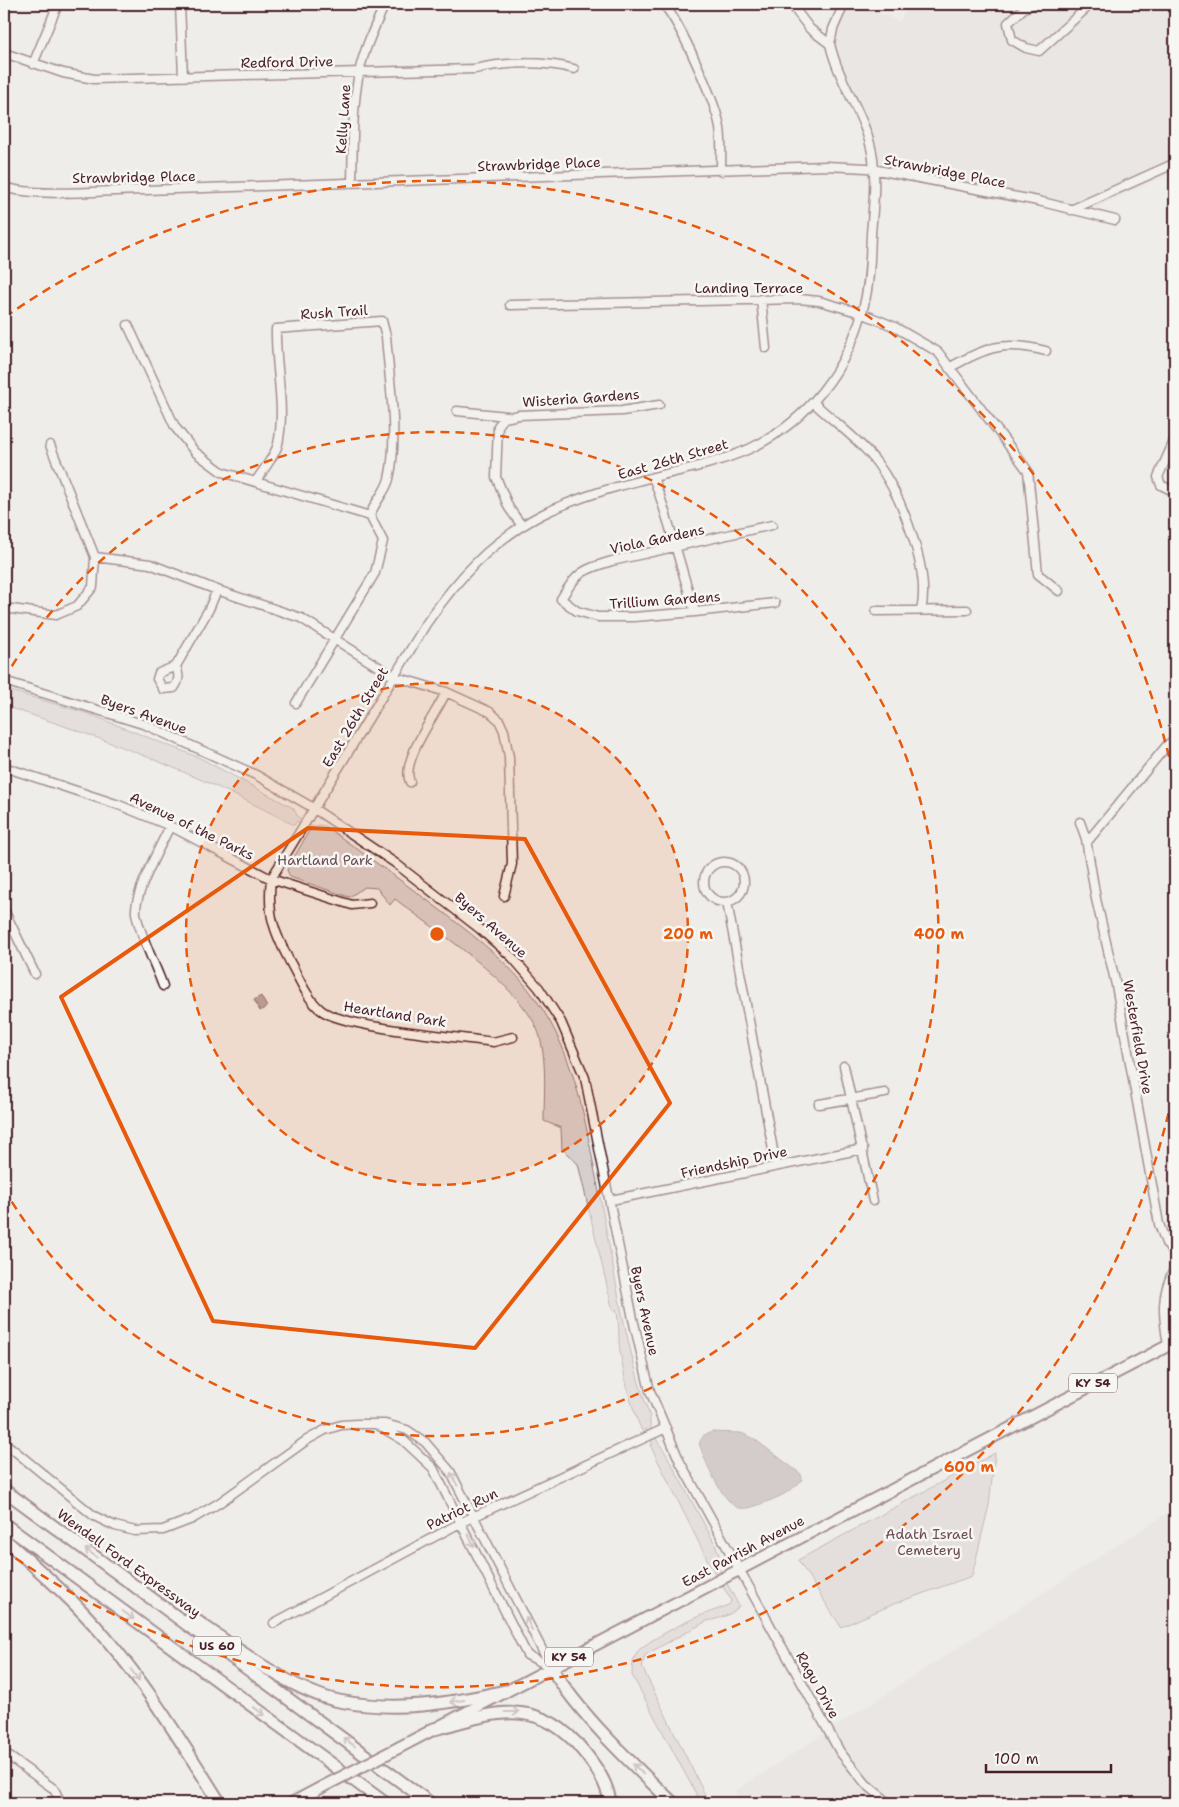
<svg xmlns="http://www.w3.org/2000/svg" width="1179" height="1807" viewBox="0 0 1179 1807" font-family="'Shantell Sans',sans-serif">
<rect width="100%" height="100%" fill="#efedea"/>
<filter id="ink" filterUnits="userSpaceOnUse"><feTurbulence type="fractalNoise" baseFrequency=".02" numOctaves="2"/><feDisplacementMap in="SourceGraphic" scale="10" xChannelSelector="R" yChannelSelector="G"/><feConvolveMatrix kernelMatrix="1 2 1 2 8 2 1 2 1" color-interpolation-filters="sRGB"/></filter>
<g filter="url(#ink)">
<!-- built -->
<path fill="#e3dedc" d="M 844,4 L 859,4 L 900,22 L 908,4 L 1175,4 L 1175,171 L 1084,213 L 874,170 L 872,155 L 832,52 L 830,37 Z
M 1175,1508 L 1175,1803 L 741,1803 L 735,1791 Z"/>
<!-- green -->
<path fill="#d7cfce" stroke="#90777c" d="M 4,689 L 89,714 L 200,758 L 293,808 L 298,817 L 313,827 L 318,825 L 325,826 C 366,855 407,885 447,915 C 480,941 513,966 537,1001 C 572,1051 583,1108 594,1167 C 611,1249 622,1337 650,1417 C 648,1430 658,1442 665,1452 L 715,1544 L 719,1554 L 716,1563 L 739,1606 C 733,1615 718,1619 707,1621 L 645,1655 L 642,1667 L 709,1803 L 701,1803 L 632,1675 C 632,1666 633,1656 640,1649 C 650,1640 691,1618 705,1614 C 714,1610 721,1609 730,1604 L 731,1600 L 710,1565 L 650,1445 L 653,1445 L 646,1429 L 642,1431 C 631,1407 624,1377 620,1351 C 618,1336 620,1324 616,1309 L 613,1311 L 578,1164 L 562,1149 L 561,1128 L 544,1121 C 544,1093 547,1064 540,1037 C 527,989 434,929 395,899 L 390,905 L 377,888 L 365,887 L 349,897 L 290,877 L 287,870 L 310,829 L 297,821 L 294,825 C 201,775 104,738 4,706 Z
M 995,1453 L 989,1505 L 972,1576 L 896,1603 L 841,1627 L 798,1560 Z"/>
<!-- water -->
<path fill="#b4a4a5" stroke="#8a6f74" d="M 261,996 L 267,1007 L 260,1011 L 254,1000 Z
M 712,1432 L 741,1433 L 753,1438 L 801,1474 L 802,1480 C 791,1491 781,1497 766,1502 C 758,1505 747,1510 739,1508 C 722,1503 704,1459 699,1443 L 704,1435 Z"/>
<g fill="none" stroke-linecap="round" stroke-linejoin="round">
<defs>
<path id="minor" d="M 180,4 L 183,77
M 663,4 C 679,20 717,105 720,128 C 722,141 721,156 721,171
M 791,4 L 810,29 L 830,44
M 1034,4 L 1024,8 L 1008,23 L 1012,40 L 1026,48 L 1039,51 L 1091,4
M 4,53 L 63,73 L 94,79 L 475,69 C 506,62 544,61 574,69
M 33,64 L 58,4
M 352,182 C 353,146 352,109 359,73 C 364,49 375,26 385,4
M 4,187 C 38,198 109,190 146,190 L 826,166 L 867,168 L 1038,201 L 1115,220
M 1071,210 L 1171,165
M 761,299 L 766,348
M 510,305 L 799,299 L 819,301 L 861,313 L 893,326 L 938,352 L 1028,471 L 1038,574 L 1059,591
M 128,325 L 175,427 L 195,452 L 222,472 L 370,516 L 383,541 L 375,573 L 296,703
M 949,368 C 986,347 1004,340 1046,351
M 813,402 C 834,422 860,440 877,463 C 901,495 931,571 921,610
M 457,411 L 507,416
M 1175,439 L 1158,477 L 1161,485 L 1175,492
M 653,477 C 670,521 680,567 695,612
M 256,481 C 263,470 275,456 278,444 C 286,407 275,367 276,329 L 382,321 L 386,336 C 389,378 399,437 389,479 C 386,492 374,502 370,516
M 772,525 L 612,561 C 582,570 577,572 561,599 L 577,611 L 598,617 L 634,617 L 695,612 L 775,603
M 522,526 L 509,508 L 496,477 L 498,426 L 504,418 L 519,415 L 622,411 L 659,405
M 95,557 L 150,564 L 217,590 L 301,618 L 393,676 L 446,692 L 490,712 L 499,720 L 504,731 L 509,757 L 512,864 L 504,896
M 4,608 L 56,615 L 77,606 L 93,587 L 95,557 L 50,445
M 876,611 L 967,610
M 176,666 C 179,675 180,680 174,688 L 163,689 L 157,679 L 159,673 L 176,666 L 209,609 L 217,590
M 4,681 L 146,725 L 256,775 L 310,806 L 395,863 L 480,929 L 512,957 L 539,988 L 561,1022 L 585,1078 L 633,1319 L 650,1391 L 680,1462 L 840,1752 L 866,1784 L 889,1803
M 4,767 L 119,805 L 170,826 L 271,879 L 352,905 L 370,903
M 410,782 C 400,761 437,713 446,692
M 1080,822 L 1086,839 L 1096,899 L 1116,985 L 1159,1224 L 1166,1243 L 1175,1256
M 1087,842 L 1168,744
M704 882a20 20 0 1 1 40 0a20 20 0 1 1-40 0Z
M 727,902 L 776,1166
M 4,910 L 35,974
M 163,986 C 156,966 139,933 136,913 C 134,894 161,845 170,826
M 513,1037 L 493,1042 C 460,1037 343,1028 321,1010 C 307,999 299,978 290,962 C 274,932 267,914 271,879 L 426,624 C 457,579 491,541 541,515 C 577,497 618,486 657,476 C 688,469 720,462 749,449 C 808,422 849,367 864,305 C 870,282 870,257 871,234 C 873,209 876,183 873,158 C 867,117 839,84 830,44 L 833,29 L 844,4
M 844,1066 L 873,1201
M 819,1104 L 885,1093
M 611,1200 L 863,1149
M 1168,1345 C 1163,1316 1160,1294 1175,1268
M 376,1424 L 403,1440 L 433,1468 L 527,1655 L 551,1667
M 4,1442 L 94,1516 L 115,1526 L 135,1531 L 163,1530 L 192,1519 L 219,1503 L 307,1440 L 325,1430 L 341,1425 L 357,1424 L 385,1424 L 407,1430 L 425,1442 L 450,1471 L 551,1667
M 274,1623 L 462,1522 L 666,1428
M 4,1753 L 54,1789 L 61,1803"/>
<path id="major" d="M 400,1747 L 1175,1342
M 292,1803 L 324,1786"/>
<path id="highway" d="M 4,1490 L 430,1803
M 4,1524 L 385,1803
M 4,1539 C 39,1570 75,1601 105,1637 C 149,1688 184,1746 220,1803
M 191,1617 C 230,1644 293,1692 339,1701 C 395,1712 450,1704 505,1691
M 551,1667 C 579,1714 633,1765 673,1803
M 431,1730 C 492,1713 538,1694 584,1752 C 596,1767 608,1784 610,1803"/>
</defs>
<!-- minor casing -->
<use href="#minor" stroke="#4a1f2b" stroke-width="11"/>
<!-- major casing -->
<use href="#major" stroke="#4a1f2b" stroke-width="14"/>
<!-- highway casing -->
<use href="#highway" stroke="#4a1f2b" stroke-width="15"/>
<!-- minor -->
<use href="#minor" stroke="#f6f6f2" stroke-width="8"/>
<!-- major -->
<use href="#major" stroke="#f6f6f2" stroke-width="10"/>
<!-- highway -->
<use href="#highway" stroke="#f6f6f2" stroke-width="11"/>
<defs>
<path id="major-bridge" d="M 324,1786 L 400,1747"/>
</defs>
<!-- major-bridge casing -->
<use href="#major-bridge" stroke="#4a1f2b" stroke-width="14" stroke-linecap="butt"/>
<!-- major-bridge -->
<use href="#major-bridge" stroke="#f6f6f2" stroke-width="10"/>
</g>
<!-- one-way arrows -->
<defs><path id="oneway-shaft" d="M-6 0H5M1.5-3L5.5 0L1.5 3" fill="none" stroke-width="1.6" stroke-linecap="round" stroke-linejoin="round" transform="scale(1.25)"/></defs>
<g stroke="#a99598">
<use href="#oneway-shaft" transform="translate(454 1479) rotate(-118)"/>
<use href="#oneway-shaft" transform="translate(471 1540) rotate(64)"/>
<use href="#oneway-shaft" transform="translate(91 1553) rotate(-144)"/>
<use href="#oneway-shaft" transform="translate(128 1615) rotate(36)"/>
<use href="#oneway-shaft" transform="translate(529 1624) rotate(-117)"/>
<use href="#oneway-shaft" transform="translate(135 1675) rotate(54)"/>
<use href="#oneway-shaft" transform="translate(457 1701) rotate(172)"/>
<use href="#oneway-shaft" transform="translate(259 1711) rotate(36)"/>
<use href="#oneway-shaft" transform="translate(512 1712)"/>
<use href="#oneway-shaft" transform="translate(349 1742) rotate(-144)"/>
<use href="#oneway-shaft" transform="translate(638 1769) rotate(-135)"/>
</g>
</g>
<!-- marked area -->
<path d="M0 0H1179V1807H0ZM 308,828 L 525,839 L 670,1103 L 475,1348 L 213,1321 L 61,997 Z" fill="#efedea" fill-opacity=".55" fill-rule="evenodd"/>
<path fill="none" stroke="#e8590c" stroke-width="4" stroke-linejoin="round" d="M 308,828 L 525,839 L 670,1103 L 475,1348 L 213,1321 L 61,997 Z"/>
<!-- distance rings -->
<circle cx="437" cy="934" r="251" fill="#e8590c" fill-opacity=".12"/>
<g fill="none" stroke="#e8590c" stroke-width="2.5" stroke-dasharray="9 6">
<circle cx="437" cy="934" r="251"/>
<path d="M4 679A502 502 0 1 1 4 1189"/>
<path d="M1175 1084A753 753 0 0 1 5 1551M5 317A753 753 0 0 1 1175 784"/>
</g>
<g text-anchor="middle" stroke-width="5" stroke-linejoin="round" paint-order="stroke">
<!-- shield labels -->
<g fill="#f6f6f2" stroke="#7e6067" stroke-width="1">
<rect x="1069" y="1373.5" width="48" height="19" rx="4"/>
<rect x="193" y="1636.5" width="48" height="19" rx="4"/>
<rect x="545" y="1647.5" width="48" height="19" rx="4"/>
</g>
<g font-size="12" font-weight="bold" fill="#4a1f2b">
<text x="1093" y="1387">KY 54</text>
<text x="217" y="1650">US 60</text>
<text x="569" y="1661">KY 54</text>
</g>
<!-- street labels -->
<g font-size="14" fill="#4a1f2b" stroke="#f6f6f2">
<text transform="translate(287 62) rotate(-1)" y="5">Redford Drive</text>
<text transform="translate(343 119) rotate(-86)" y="5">Kelly Lane</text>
<text transform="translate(539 164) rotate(-2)" y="5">Strawbridge Place</text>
<text transform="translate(945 171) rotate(11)" y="5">Strawbridge Place</text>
<text transform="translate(134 177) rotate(-1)" y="5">Strawbridge Place</text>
<text x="749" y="293">Landing Terrace</text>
<text transform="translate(334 312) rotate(-4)" y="5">Rush Trail</text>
<text transform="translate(581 398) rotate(-4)" y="5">Wisteria Gardens</text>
<text transform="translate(673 459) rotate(-16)" y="5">East 26th Street</text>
<text transform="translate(657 539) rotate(-12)" y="5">Viola Gardens</text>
<text transform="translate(665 600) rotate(-4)" y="5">Trillium Gardens</text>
<text transform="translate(144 714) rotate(20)" y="5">Byers Avenue</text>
<text transform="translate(355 717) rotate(-59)" y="5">East 26th Street</text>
<text transform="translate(192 826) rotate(26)" y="5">Avenue of the Parks</text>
<text transform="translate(491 925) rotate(41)" y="5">Byers Avenue</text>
<text transform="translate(395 1014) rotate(9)" y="5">Heartland Park</text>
<text transform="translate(1138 1037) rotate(80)" y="5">Westerfield Drive</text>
<text transform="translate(734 1162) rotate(-12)" y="5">Friendship Drive</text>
<text transform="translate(645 1311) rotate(78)" y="5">Byers Avenue</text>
<text transform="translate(462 1509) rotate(-26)" y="5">Patriot Run</text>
<text transform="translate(743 1551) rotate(-28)" y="5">East Parrish Avenue</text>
<text transform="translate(129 1563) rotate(36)" y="5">Wendell Ford Expressway</text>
<text transform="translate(818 1685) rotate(61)" y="5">Ragu Drive</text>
</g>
<!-- park labels -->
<g font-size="14" fill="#6d4b54" stroke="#f6f6f2">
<text x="325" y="865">Hartland Park</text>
<text x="929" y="1539">Adath Israel<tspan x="929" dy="16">Cemetery</tspan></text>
</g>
</g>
<circle cx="437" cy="934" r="8" fill="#e8590c" stroke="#f6f6f2" stroke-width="2.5"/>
<g font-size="15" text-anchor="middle" font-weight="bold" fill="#e8590c" stroke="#f6f6f2" stroke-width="5" stroke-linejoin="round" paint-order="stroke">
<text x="688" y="939">200 m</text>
<text x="939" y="939">400 m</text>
<text x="969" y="1472">600 m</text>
</g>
<!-- margin -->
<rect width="1179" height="1807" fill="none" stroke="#f6f6f2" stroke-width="20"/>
<rect x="10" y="10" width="1159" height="1787" fill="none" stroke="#4a1f2b" stroke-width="2" filter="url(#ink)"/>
<!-- scale -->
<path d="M986 1764v8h125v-8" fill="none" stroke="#4a1f2b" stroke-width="2.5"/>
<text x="994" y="1764" font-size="15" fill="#4a1f2b" stroke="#f6f6f2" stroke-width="4" paint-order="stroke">100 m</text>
</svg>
